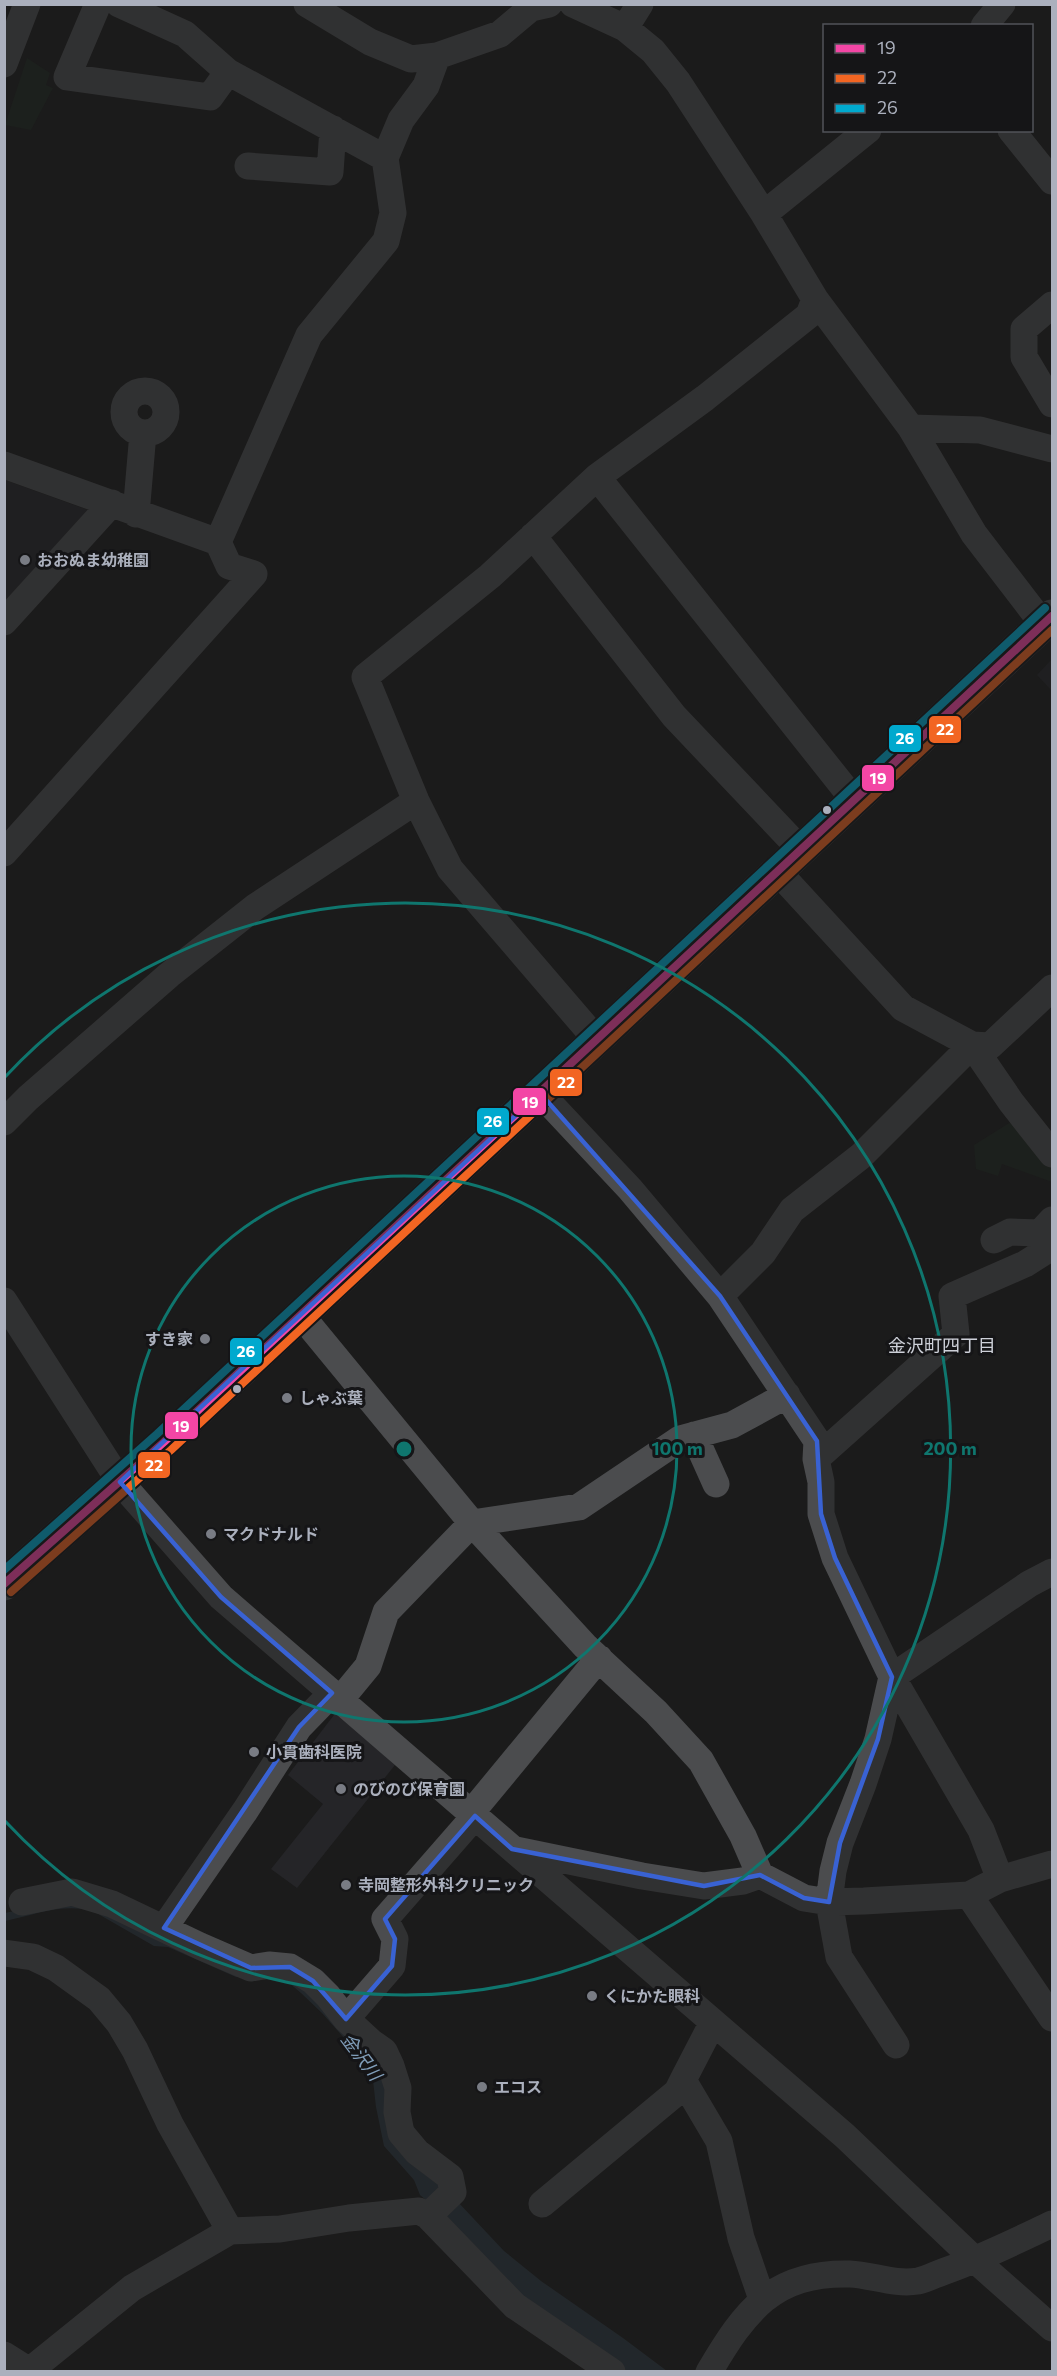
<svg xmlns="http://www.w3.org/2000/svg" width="1057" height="2376" viewBox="0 0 1057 2376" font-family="Commissioner,'Noto Sans JP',sans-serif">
<rect width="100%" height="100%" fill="#1b1b1b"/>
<!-- built -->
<path fill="#252528" d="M 5,480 L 88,510 L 5,611 Z
M 1052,659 L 1052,691 L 1037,675 Z
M 337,1711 L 395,1765 L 297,1888 L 271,1869 L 323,1804 L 288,1775 Z"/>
<!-- green -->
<path fill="#1e261f" d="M 27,58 L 50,73 L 46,85 L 53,88 L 31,130 L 5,125 Z
M 1014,1120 L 1052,1170 L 1052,1182 L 1002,1164 L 998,1176 L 976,1169 L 974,1145 Z"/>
<!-- water -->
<path fill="#2c363e" d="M 71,1899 L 282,1970 L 374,2053 L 445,2185 L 428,2202 L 420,2195 L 414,2180 L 384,2146 L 376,2107 L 373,2080 L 361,2057 L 322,2013 L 301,1993 L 287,1981 L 236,1977 L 168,1947 L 154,1946 L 93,1911 C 62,1903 35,1915 5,1921 L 5,1913 Z
M 457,2201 L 504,2251 L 541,2281 L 623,2338 L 667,2371 L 627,2371 L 519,2298 L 440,2218 Z"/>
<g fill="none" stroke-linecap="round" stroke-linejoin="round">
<!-- minor -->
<path stroke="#4b4c4e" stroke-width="27" d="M 98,4 L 67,77 L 210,97 L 228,72
M 119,4 L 185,34 L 228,72 L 385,158
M 307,4 L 370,42 L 411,59 L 437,56 L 500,34 L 531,8 L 549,4
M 573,4 L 625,28 L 653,51 L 678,82 L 764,214 L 815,299 L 809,315 L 705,398 L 597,477 L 490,576 L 365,677 L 416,801 L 450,869 L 596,1039
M 984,26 L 1002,4
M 625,28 L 640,4
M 4,64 L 27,4
M 1011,130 L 1052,181
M 248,166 L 330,172 L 333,129
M 764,214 L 868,130
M 815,299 L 911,428 L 980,430 L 1052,449
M 1052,305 L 1024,329 L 1024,357 L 1052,404
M124 412a21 21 0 1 1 42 0a21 21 0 1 1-42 0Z
M 911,428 L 974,534 L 1043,624
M 4,465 L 218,542 L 309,335 L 386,241 L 393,213 L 385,158 L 401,120 L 426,86 L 437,56
M 597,477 L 854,800
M 136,514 L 143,433
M 533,536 L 674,716 L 801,850
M 4,622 L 112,503
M 4,853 L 254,574 L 229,566 L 218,542
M 778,872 L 903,1008 L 972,1045 L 1011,1102 L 1052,1154
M 540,1093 L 630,1189 L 720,1296 L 817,1441 L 816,1459 L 821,1482 L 821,1514 L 835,1558 L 892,1677 L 981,1830 L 1000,1879
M 4,1122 L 28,1098 L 169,975 L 255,907 L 416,801
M 994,1240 L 1010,1232 L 1040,1233 L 1052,1220
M 720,1296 L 763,1253 L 792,1210 L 861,1156 L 972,1045 L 990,1046 L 1052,988
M 4,1301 L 120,1482 L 221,1597 L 845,2136 L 975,2260 L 1052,2328
M 300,1314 L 472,1523 L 585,1646 L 656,1712 L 701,1761 L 743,1836 L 760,1875
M 694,1435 L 716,1484
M 816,1459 L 956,1334 L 952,1296 L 1025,1264 L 1052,1247
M 340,1700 L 368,1666 L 386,1612 L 472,1523 L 579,1507 L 680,1439 L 732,1425 L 787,1395
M 471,1813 L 599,1658
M 516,1850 L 642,1876 L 704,1886 L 743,1881 L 760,1875 L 804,1898 L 829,1902 L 864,1901 L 969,1895 L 1000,1879 L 1052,1864
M 969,1895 L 1052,2018
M 22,1902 L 72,1892 L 112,1904 L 200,1946 L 251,1968 L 269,1965 L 290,1967 L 313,1981 L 328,1996 L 346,2019
M 164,1928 L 245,1811 L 299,1727 L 332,1693
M 4,1953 L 33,1957 L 56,1968 L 99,1999 L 119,2023 L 135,2050 L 170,2124 L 230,2231
M 713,2022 L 683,2080 L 719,2141 L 741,2238 L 762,2299
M 896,2045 L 839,1957 L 829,1902 L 833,1871 L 840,1843 L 863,1784 L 878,1739 L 892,1677 L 1029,1584 L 1052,1572
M 542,2204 L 677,2092 L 683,2080
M 428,2216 L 453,2192 L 450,2177 L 417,2152 L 401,2133 L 397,2112 L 398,2088 L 391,2066 L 384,2051 L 371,2042 L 346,2019 L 392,1966 L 395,1939 L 385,1919 L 475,1816
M 4,2355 L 31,2372
M 28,2372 L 132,2288 L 230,2231 L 280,2229 L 349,2218 L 419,2211 L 428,2216 L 515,2306 L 612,2372
M 709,2372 C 745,2311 773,2272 850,2274 C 872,2275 895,2285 918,2281 C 928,2279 938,2273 948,2270 C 984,2257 1018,2240 1052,2224"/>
<!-- highway -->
<path stroke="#4d4e51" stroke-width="33" d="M 4,1584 L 164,1442 L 1052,616"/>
<defs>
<path id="bus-1" d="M 4,1584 L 164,1442 L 1052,616"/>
<path id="bus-2" d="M 11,1592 L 171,1450 L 1052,630"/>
<path id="bus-3" d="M 4,1570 L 157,1434 L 1045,608"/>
</defs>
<!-- bus-1 casing -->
<use href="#bus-1" stroke="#151517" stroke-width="12"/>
<!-- bus-2 casing -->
<use href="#bus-2" stroke="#151517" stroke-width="12"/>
<!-- bus-3 casing -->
<use href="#bus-3" stroke="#151517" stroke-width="12"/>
<!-- bus-1 -->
<use href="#bus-1" stroke="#f346a5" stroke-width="8"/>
<!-- bus-2 -->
<use href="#bus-2" stroke="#f26522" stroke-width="8"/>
<!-- bus-3 -->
<use href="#bus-3" stroke="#00a9ce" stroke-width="8"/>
</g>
<!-- marked area -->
<path d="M0 0H1057V2376H0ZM 540,1093 L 720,1296 L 817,1441 L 821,1514 L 835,1558 L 892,1677 L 878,1739 L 840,1843 L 829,1902 L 804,1898 L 760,1875 L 704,1886 L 512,1849 L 475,1816 L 385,1919 L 395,1939 L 392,1966 L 346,2019 L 313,1981 L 290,1967 L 251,1968 L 164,1928 L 299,1727 L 332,1693 L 221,1597 L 120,1482 Z" fill="#1b1b1b" fill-opacity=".55" fill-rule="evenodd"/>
<path fill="none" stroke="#3962d3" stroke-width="4.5" stroke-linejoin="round" d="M 540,1093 L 720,1296 L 817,1441 L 821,1514 L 835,1558 L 892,1677 L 878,1739 L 840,1843 L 829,1902 L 804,1898 L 760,1875 L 704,1886 L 512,1849 L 475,1816 L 385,1919 L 395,1939 L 392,1966 L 346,2019 L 313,1981 L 290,1967 L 251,1968 L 164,1928 L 299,1727 L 332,1693 L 221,1597 L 120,1482 Z"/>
<!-- distance rings -->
<g fill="none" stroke="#0f766e" stroke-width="3">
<circle cx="404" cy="1449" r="273"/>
<path d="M5 1077A546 546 0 1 1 5 1821"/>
</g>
<!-- markers -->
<g fill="#797c84" stroke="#151517" stroke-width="2">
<circle cx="25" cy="560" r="6"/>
<circle cx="205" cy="1339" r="6"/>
<circle cx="287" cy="1398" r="6"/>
<circle cx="211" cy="1534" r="6"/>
<circle cx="254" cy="1752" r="6"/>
<circle cx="341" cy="1789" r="6"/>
<circle cx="346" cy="1885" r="6"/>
<circle cx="592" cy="1996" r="6"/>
<circle cx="482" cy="2087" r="6"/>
</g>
<g fill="#abb0bd" stroke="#151517" stroke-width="2">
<circle cx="827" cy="810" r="5"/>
<circle cx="237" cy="1389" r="5"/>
</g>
<g text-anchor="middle" stroke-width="6" stroke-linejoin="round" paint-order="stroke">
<!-- poi labels -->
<g font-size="16" font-weight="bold" fill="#abb0bd" stroke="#151517" text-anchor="start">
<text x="37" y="566">おおぬま幼稚園</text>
<text x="193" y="1345" text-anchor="end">すき家</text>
<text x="299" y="1404">しゃぶ葉</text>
<text x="223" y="1540">マクドナルド</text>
<text x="266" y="1758">小貫歯科医院</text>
<text x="353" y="1795">のびのび保育園</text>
<text x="358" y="1891">寺岡整形外科クリニック</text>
<text x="604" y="2002">くにかた眼科</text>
<text x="494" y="2093">エコス</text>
</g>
<!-- neighbourhood labels -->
<g font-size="18" fill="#cdd0d8" stroke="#151517">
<text x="942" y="1352">金沢町四丁目</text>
</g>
<!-- water labels -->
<g font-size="18" font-style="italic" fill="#809eba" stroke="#151517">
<text transform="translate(361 2057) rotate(53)" y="6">金沢川</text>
</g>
</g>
<circle cx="404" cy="1449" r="9" fill="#0f766e" stroke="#151517" stroke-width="3"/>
<g font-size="18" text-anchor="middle" font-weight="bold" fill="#0f766e" stroke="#151517" stroke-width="6" stroke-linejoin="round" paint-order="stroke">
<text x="677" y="1455">100 m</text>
<text x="950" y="1455">200 m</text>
</g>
<g stroke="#151517" stroke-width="2">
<rect x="928" y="715" width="34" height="29" rx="6" fill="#f26522"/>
<rect x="888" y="724" width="34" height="29" rx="6" fill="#00a9ce"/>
<rect x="861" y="764" width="34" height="28" rx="6" fill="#f346a5"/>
<rect x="549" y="1068" width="34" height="29" rx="6" fill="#f26522"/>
<rect x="512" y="1087" width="35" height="29" rx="6" fill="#f346a5"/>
<rect x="476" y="1107" width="34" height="29" rx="6" fill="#00a9ce"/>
<rect x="229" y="1337" width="34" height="29" rx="6" fill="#00a9ce"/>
<rect x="164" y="1411" width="35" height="29" rx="6" fill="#f346a5"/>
<rect x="137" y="1451" width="34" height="28" rx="6" fill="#f26522"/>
</g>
<g font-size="16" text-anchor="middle" font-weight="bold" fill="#fff">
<text x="945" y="735">22</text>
<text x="905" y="744">26</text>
<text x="878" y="784">19</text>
<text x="566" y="1088">22</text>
<text x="530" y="1108">19</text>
<text x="493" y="1127">26</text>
<text x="246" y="1357">26</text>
<text x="181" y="1432">19</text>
<text x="154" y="1471">22</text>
</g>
<!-- border -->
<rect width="1057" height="2376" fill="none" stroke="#abb0bd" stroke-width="12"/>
<!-- legend -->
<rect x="823" y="24" width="210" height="108" fill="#151517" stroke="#515359" stroke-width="1.5"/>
<rect x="835" y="44" width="30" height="9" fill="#f346a5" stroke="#515359" stroke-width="1.5"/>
<text x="877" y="54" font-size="18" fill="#abb0bd">19</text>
<rect x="835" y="74" width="30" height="9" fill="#f26522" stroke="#515359" stroke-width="1.5"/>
<text x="877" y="84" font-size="18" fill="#abb0bd">22</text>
<rect x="835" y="104" width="30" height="9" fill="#00a9ce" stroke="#515359" stroke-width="1.5"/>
<text x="877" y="114" font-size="18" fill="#abb0bd">26</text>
</svg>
